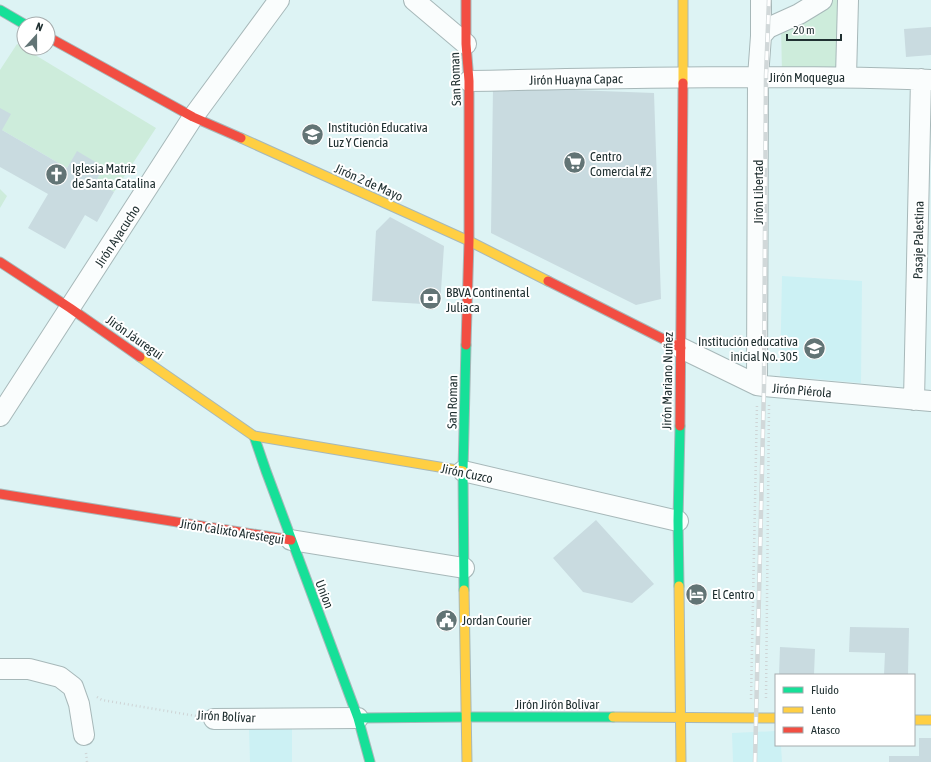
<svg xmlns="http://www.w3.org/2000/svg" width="931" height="762" viewBox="0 0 931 762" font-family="'Asap Condensed',sans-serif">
<rect width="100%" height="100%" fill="#ddf3f4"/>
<!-- built -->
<path fill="#ccf1f4" d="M 782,276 L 862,281 L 861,383 L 780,376 Z
M 249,729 L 292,729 L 292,762 L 250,762 Z
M 776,731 L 776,745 L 781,745 L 782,762 L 733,762 L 732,733 Z"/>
<!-- green -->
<path fill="#cdecdb" d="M 828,0 L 845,0 L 843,73 L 782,73 L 781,27 Z
M 17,44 L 156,128 L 114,192 L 96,181 L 104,167 L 77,152 L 67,168 L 2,130 L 0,108 L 0,70 Z
M 0,189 L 7,196 L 0,208 Z"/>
<!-- building -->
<path fill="#c9dbe0" d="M 931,27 L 931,55 L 906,57 L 904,29 Z
M 493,87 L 654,93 L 661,299 L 636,305 L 491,233 Z
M 0,108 L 11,114 L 2,130 L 67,168 L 77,151 L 104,167 L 96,181 L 114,192 L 97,222 L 85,215 L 65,249 L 28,228 L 48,194 L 0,167 Z
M 390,217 L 444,246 L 440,305 L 372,301 L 376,231 Z
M 596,520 L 654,584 L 632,603 L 583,592 L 553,558 Z
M 850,627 L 909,628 L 908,675 L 884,675 L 885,653 L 849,652 Z
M 780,647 L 815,649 L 814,675 L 779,675 Z
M 919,738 L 931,738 L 931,762 L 889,762 L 889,756 L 919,756 Z"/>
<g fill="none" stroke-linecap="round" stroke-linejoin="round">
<defs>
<path id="street" d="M 414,0 L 466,44
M 761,36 L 768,28 L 799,14 L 822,0
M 846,77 L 848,0
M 469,81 C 564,79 660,77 756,77 C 814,77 873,77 931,80
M 681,348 L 757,385 L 764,386 L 931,401
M 757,385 L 758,77 L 761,36 L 761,0
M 914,400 L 921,79
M 0,416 L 193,117 L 279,0
M 463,471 L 678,521
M 291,540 L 464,568
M 0,669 L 29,669 L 60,677 L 73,687 L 79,704 L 84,735
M 214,719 L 358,718"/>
<path id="fast" d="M 0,10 L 24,24
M 254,436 L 266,471 L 358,718 L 370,762
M 679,586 L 678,521 L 680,426
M 464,590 L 463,471 L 466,345
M 358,718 L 467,717 L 613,717"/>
<path id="slow" d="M 683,83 L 683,0
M 241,138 L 469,241 L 548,281
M 140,357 L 254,436 L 463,471
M 679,586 L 681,762
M 464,590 L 467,762
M 613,717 L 776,718
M 914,720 L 931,720"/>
<path id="jam" d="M 466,0 L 466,44 L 469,81 L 469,241 L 466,345
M 48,37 L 193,117 L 241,138
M 0,262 L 70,308 L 140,357
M 548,281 L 681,348
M 680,426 L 683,83
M 0,494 L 291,540"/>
</defs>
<!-- street casing -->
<use href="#street" stroke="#a7b8b9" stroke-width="22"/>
<!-- fast casing -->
<use href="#fast" stroke="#a7b8b9" stroke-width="11"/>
<!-- slow casing -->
<use href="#slow" stroke="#a7b8b9" stroke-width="11"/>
<!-- jam casing -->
<use href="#jam" stroke="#a7b8b9" stroke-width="11"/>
<!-- path -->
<path stroke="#ced4d5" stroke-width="2.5" stroke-dasharray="1 3" stroke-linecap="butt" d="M 97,697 L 102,700 L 196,716
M 766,698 L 769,405
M 751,699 L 757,404
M 86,753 L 87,762"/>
<!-- street -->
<use href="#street" stroke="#fafdfd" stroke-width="20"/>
<!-- fast -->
<use href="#fast" stroke="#16e098" stroke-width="9"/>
<!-- slow -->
<use href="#slow" stroke="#ffcf43" stroke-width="9"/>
<!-- jam -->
<use href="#jam" stroke="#f24e42" stroke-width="9"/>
<defs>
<path id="rail" d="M 755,762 L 764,386 L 766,76 L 769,0"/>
</defs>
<!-- rail casing -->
<use href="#rail" stroke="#d1d8d9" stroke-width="4.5"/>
<!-- rail -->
<use href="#rail" stroke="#fff" stroke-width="3" stroke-dasharray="9" stroke-linecap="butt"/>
</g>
<!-- icons -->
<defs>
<symbol id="school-disc" viewBox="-11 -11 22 22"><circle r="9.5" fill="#627475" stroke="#fff"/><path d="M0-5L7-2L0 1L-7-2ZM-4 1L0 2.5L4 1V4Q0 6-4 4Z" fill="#fff"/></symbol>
<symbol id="supermarket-disc" viewBox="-11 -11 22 22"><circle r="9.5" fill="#627475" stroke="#fff"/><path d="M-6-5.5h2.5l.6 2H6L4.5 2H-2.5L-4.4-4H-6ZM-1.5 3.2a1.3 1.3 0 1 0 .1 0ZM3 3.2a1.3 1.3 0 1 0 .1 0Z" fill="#fff"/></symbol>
<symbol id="church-disc" viewBox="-11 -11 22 22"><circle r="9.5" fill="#627475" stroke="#fff"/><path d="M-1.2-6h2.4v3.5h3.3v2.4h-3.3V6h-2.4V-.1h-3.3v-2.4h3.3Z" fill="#fff"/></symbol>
<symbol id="bank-disc" viewBox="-11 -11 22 22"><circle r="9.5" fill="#627475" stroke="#fff"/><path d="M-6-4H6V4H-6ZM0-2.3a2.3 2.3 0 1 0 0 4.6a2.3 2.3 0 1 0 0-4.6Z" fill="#fff"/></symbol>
<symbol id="hotel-disc" viewBox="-11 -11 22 22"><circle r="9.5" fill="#627475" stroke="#fff"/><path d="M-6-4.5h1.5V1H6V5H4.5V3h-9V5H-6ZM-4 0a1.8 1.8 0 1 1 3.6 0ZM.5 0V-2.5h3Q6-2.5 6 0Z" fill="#fff"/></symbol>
<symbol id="civic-disc" viewBox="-11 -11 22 22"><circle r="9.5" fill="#627475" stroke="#fff"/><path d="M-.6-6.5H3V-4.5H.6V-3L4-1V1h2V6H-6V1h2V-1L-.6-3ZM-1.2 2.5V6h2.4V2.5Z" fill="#fff"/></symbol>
</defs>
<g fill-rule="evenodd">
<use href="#school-disc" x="300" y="122" width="25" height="25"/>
<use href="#supermarket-disc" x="562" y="150" width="25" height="25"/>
<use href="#church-disc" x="44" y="162" width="25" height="25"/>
<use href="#bank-disc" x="418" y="286" width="25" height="25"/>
<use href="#school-disc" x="802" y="336" width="25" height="25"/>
<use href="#hotel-disc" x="684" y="582" width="25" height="25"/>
<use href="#civic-disc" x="434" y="608" width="25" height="25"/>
</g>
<g text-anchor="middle" stroke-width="4" stroke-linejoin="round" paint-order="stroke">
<!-- street labels -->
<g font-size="13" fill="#203031" stroke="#fff">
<text x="807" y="82">Jirón Moquegua</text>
<text transform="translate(455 79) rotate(-92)" y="5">San Roman</text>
<text transform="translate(576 79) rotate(-1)" y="5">Jirón Huayna Capac</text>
<text transform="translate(369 182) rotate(24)" y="5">Jirón 2 de Mayo</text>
<text transform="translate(758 192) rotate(-90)" y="5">Jirón Libertad</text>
<text transform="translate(117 236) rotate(-57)" y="5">Jirón Ayacucho</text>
<text transform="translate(918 240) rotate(-89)" y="5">Pasaje Palestina</text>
<text transform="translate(135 337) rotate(35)" y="5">Jirón Jáuregui</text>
<text transform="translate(667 381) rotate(-89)" y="5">Jirón Mariano Nuñez</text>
<text transform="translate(802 390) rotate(5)" y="5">Jirón Piérola</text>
<text transform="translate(452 402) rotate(-89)" y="5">San Roman</text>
<text transform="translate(467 473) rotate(12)" y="5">Jirón Cuzco</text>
<text transform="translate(232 531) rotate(9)" y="5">Jirón Calixto Arestegui</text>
<text transform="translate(325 594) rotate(69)" y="5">Union</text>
<text x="557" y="709">Jirón Jirón Bolívar</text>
<text transform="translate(226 716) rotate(3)" y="5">Jirón Bolívar</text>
</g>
<!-- poi labels -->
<g font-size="13" fill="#203031" stroke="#fff" text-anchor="start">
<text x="328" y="132">Institución Educativa<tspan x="328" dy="15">Luz Y Ciencia</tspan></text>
<text x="590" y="161">Centro<tspan x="590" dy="15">Comercial #2</tspan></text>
<text x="72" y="173">Iglesia Matriz<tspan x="72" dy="15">de Santa Catalina</tspan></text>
<text x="446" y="297">BBVA Continental<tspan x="446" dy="15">Juliaca</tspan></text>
<text x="798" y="346" text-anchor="end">Institución educativa<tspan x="798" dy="15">inicial No. 305</tspan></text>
<text x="712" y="599">El Centro</text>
<text x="462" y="625">Jordan Courier</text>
</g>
</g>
<!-- legend -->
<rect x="775" y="674" width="140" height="72" fill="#ffffff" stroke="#a6acad"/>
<rect x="783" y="687" width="20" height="6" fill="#16e098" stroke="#a6acad"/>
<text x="811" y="694" font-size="12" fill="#203031">Fluido</text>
<rect x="783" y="707" width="20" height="6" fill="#ffcf43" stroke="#a6acad"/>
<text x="811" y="714" font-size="12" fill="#203031">Lento</text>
<rect x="783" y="727" width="20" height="6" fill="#f24e42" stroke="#a6acad"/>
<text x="811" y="734" font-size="12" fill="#203031">Atasco</text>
<!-- north arrow -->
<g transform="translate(36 36) rotate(21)"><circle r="19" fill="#ffffff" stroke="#a6acad"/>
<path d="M0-3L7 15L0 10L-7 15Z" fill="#627475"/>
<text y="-6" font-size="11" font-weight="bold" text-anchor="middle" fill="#203031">N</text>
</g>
<!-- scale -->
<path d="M787 34v6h54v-6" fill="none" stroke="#203031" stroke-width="2"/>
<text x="793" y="34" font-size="12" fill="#203031" stroke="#ffffff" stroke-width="3" paint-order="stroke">20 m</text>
</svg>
